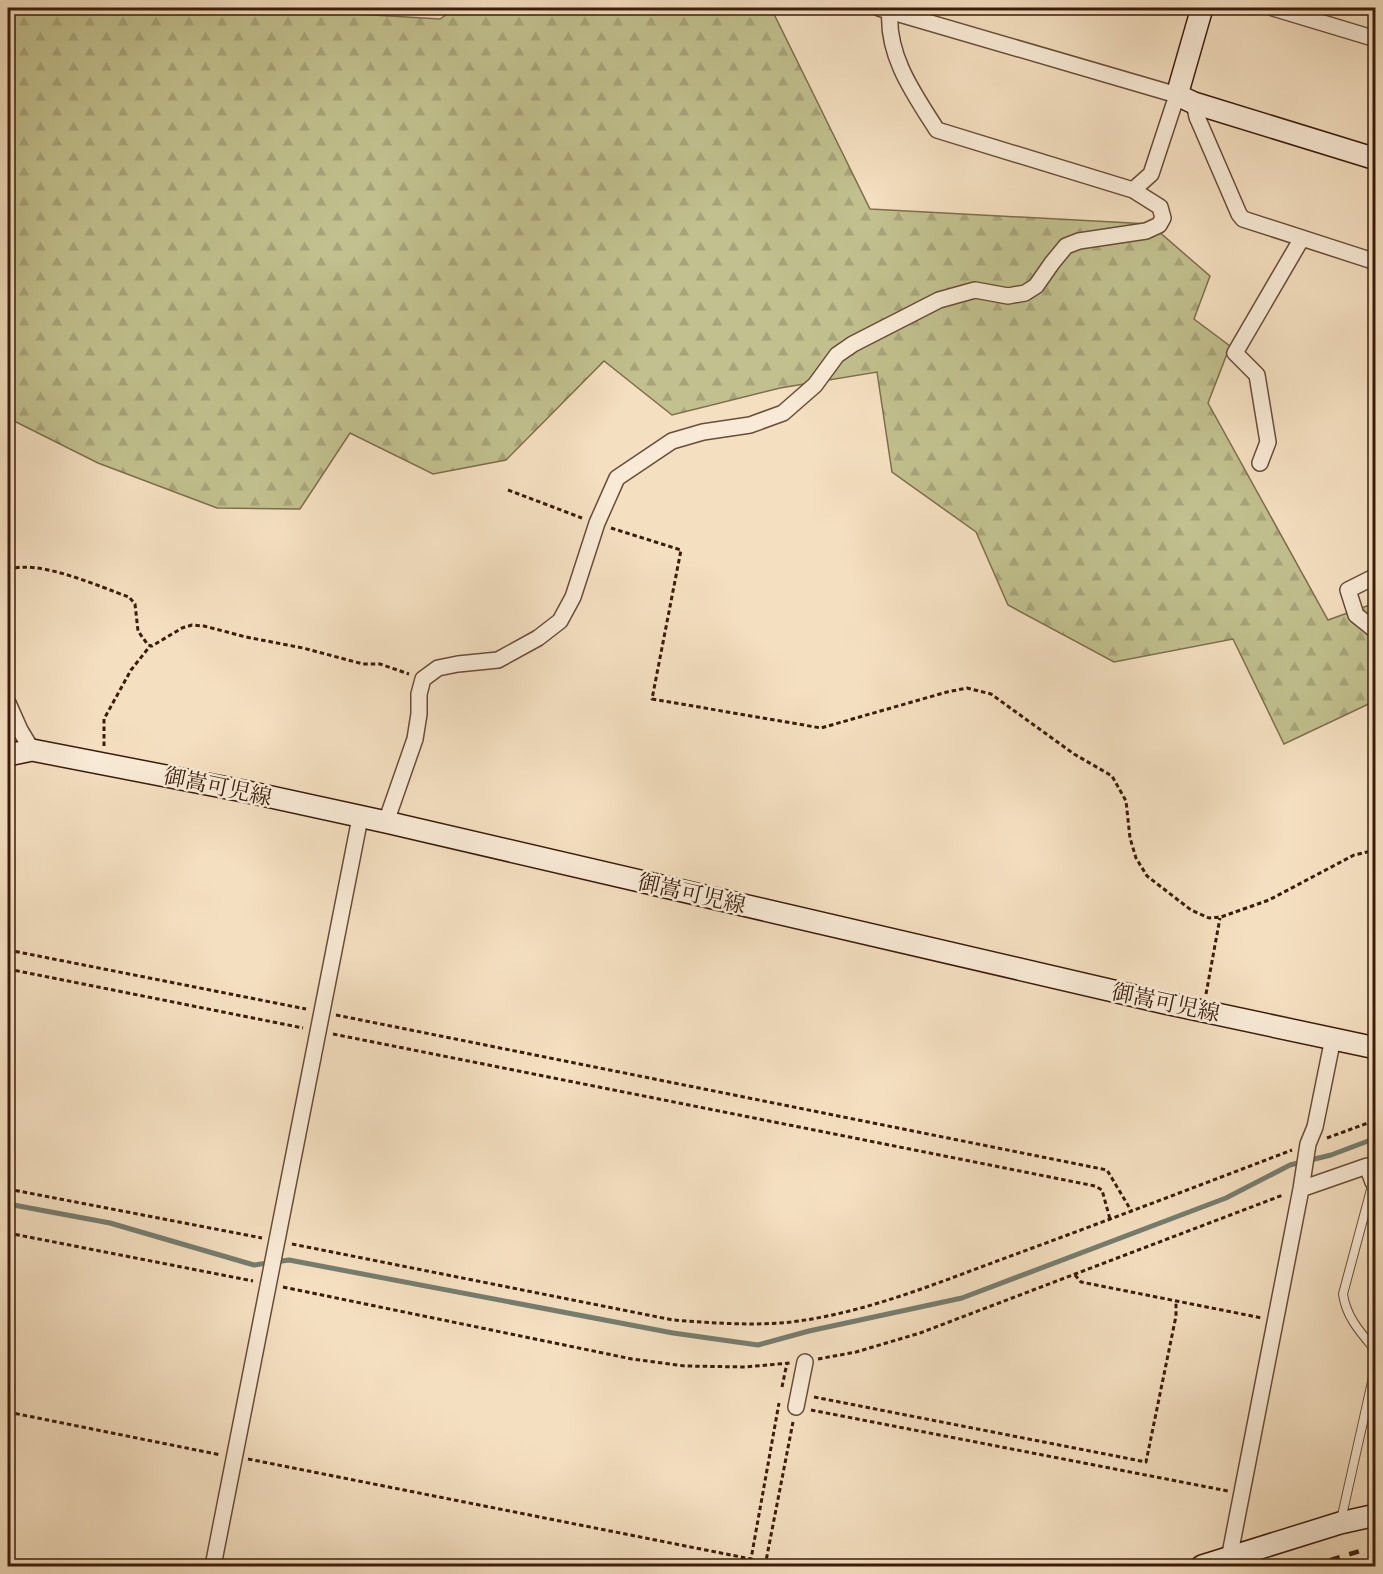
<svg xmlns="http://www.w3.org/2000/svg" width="1383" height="1574" viewBox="0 0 1383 1574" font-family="Cardo,'Noto Serif JP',serif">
<defs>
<pattern id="forest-firs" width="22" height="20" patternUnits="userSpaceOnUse" patternTransform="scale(1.5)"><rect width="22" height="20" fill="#c1c08e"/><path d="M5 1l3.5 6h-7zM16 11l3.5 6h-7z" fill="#a7a479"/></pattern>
</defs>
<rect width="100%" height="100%" fill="#f4dfc0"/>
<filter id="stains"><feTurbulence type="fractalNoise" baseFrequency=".00333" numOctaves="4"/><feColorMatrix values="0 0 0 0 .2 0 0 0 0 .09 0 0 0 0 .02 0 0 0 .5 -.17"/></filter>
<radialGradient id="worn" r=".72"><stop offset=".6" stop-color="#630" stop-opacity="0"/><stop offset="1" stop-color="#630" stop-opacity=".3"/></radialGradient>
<!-- forest -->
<path fill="url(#forest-firs)" stroke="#7e6e4c" stroke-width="1.5" d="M 8,8 L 254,8 L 440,19 L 456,8 L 771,8 L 870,209 L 1150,224 L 1210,276 L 1194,319 L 1230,346 L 1208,403 L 1328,620 L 1375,603 L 1375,701 L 1284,744 L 1233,639 L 1114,662 L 1008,605 L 976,532 L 892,472 L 877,372 L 780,388 L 672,415 L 604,361 L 506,460 L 433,474 L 350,433 L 300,509 L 217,508 L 98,463 L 8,418 Z"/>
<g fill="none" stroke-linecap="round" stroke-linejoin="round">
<!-- stream -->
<path stroke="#757d6e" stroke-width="5" d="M 8,1204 L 110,1223 L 254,1265 L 289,1260 L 673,1333 L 758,1345 L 809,1331 L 962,1298 L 1226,1198 L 1290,1165 L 1331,1155 L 1376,1138"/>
<defs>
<path id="lane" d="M 1373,1182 L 1343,1294 C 1346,1317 1361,1333 1376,1351
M 1341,1520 L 1376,1364"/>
<path id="street" d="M 879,8 L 1177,95 L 1151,174 L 1133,190
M 1273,8 L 1376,39
M 1194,103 L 1197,117 L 1239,214 L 1243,219 L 1376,262
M 1260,463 L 1268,442 L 1257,375 L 1235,353 L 1302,238
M 1376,576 L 1348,590 L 1356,615 L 1376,631
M 8,703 L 20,730 L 32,750
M 386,822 L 415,739 L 419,714 L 419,694 L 423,679 L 438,668 L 458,664 L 498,660 L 538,638 L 560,621 L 573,597 L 597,523 L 617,478 L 672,441 L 703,432 L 750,425 L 783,413 L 815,385 L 837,355 L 853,344 L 939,300 L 975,290 L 1008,296 L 1025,293 L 1036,286 L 1052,263 L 1066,246 L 1079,241 L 1146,231 L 1159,225 L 1163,218 L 1160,207 L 1133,190 L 937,130 C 914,94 886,55 890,10
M 1301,1189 L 1367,1166 L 1373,1182 L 1376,1183
M 796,1407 L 805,1362
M 1228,1564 L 1301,1189 L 1308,1144 L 1315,1127 L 1333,1038
M 213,1566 L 360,818"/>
<path id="secondary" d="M 1202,8 L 1177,95 L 1194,103 L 1376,159
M 8,755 L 32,750 L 248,792 L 386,822 L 1165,1003 L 1376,1048
M 1202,1566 L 1340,1523 L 1376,1515"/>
</defs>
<!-- lane casing -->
<use href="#lane" stroke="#694d38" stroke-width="10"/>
<!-- street casing -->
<use href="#street" stroke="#694d38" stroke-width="18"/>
<!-- secondary casing -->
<use href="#secondary" stroke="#3b1c0b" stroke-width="24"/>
<!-- path -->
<path stroke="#3b1c0b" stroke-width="3" stroke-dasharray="4.5 3" stroke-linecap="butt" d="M 508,490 L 582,518
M 611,528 L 681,550 L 652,699 L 821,728 L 947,692 L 967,688 L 991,694 L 1074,754 L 1112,776 L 1126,801 L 1130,838 L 1136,858 L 1147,876 L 1191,910 L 1209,918 L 1221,917 L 1269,900 L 1354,855 L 1376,850
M 8,570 C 37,558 100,587 129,597 L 135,604 L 138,631 L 148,645 L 152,646 L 182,628 L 192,625 L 204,626 L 246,637 L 303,648 L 363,664 L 380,664 L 409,674
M 104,746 L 104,719 L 131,670 L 150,646
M 8,950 L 306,1009
M 8,969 L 303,1028
M 1206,994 L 1220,918
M 336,1015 L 1107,1170 L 1132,1212
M 333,1034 L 1095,1186 L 1102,1190 L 1110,1219
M 1327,1138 L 1376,1120
M 8,1189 L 262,1238
M 8,1233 L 253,1281
M 292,1244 L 673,1320 C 712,1323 752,1326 791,1322 C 866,1313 937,1283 1008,1257 C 1103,1222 1198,1186 1292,1150
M 1075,1275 L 1081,1282 L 1262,1318
M 283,1287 L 632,1359 L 685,1366 L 745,1367 L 790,1363
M 818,1359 L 856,1352 L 920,1333 L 1283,1195
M 782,1387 L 787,1363
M 814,1397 L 1146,1462 L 1176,1316 L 1176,1301
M 811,1410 L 1228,1491
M 8,1412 L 221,1455
M 248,1459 L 751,1559 L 779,1403
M 765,1566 L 793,1422"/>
<!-- lane -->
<use href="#lane" stroke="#f8ead6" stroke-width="8"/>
<!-- street -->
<use href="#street" stroke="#f8ead6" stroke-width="15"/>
<!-- secondary -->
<use href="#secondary" stroke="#f8ead6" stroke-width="21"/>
<!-- rail -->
<path stroke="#3b1c0b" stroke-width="4.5" stroke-dasharray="10 10" stroke-linecap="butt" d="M 1311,1566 L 1376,1546"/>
</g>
<g text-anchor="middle" stroke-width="5" stroke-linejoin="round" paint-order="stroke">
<!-- street labels -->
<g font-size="22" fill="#3b1c0b" stroke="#f8ead6">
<text transform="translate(218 786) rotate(12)" y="8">御嵩可児線</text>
<text transform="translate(692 893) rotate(13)" y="8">御嵩可児線</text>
<text transform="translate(1166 1002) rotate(12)" y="8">御嵩可児線</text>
</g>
</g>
<!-- margin -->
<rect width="1383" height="1574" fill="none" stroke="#f4dfc0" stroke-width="30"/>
<rect x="9" y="9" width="1365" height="1556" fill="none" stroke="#3b1c0b" stroke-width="3"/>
<rect x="15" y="15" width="1353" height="1544" fill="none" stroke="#3b1c0b" stroke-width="1.5"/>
<rect width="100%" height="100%" filter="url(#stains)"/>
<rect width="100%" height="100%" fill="url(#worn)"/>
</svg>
